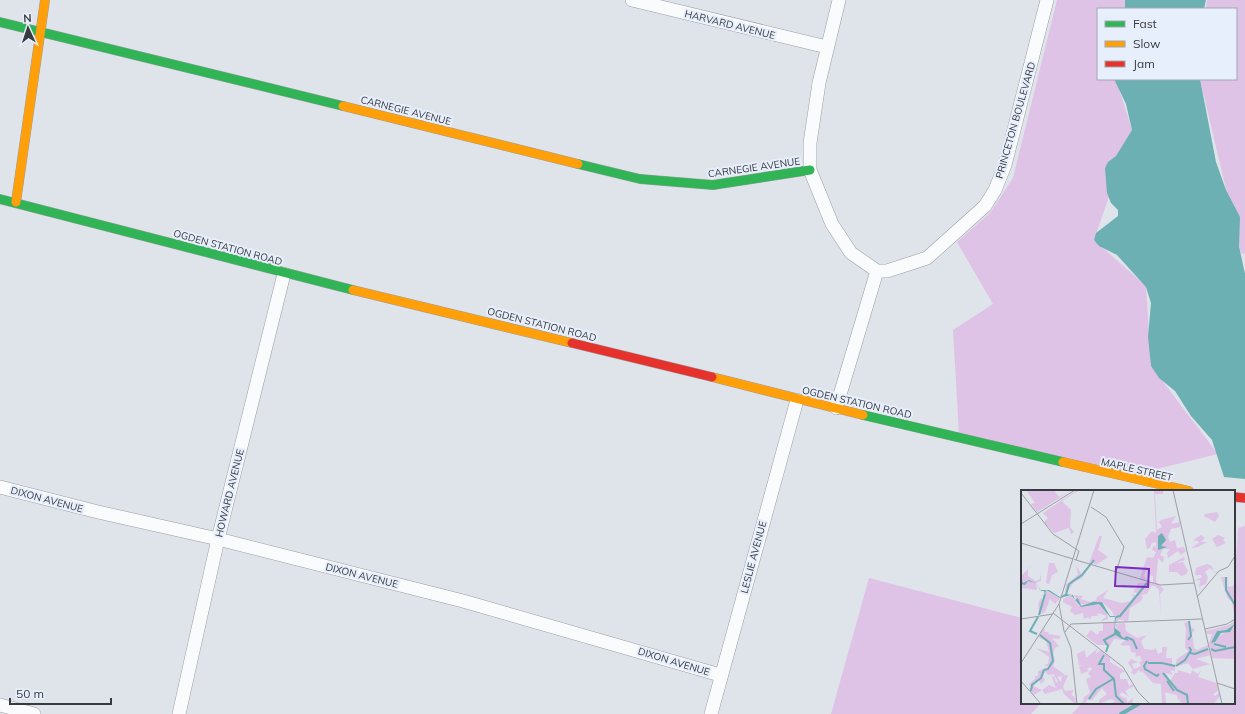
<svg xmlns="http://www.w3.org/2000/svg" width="1245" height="714" viewBox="0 0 1245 714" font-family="Mulish,sans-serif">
<rect width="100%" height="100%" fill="#dfe3ea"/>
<!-- green -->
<path fill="#dec3e6" d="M 1057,0 L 1128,0 L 1125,9 L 1098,9 L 1098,79 L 1116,79 L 1132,130 L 1094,240 L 1146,286 L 1151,366 L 1218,454 L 1132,475 L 959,434 L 953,330 L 993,304 L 957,242 L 990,213 L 1013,178 Z
M 1207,0 L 1245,0 L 1245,254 L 1241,253 L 1200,79 L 1236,79 L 1236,9 L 1206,9 Z
M 1245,526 L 1245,714 L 1072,714 L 1082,703 L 1234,703 L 1234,592 L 1238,528 Z
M 869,578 L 1022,618 L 1022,703 L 1041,703 L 1031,714 L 831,714 Z"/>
<!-- water -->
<path fill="#6cb0b4" d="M 1125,0 L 1206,0 L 1204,9 L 1125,9 Z
M 1114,79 L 1200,79 L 1216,162 L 1226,190 L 1240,217 L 1239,246 L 1245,274 L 1245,479 L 1224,477 L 1212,440 L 1191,416 L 1175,391 L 1159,378 L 1151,366 L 1148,337 L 1151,303 L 1146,287 L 1117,255 L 1099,246 L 1094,240 L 1096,233 L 1118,216 L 1118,210 L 1111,203 L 1107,193 L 1105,168 L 1108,162 L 1116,156 L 1132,130 L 1126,104 Z"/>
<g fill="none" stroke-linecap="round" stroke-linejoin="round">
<!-- stream -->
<path stroke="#6cb0b4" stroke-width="4" d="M 1121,714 L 1140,703"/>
<defs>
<path id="street" d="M 632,0 L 827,47
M 839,0 L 819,83 L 810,143 L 810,170 L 832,224 L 851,253 L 877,271
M 877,271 L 887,271 L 927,258 L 985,206 L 995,190 L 1005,165 L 1047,0
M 836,408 L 877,271
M 0,487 L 98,512 L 218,539 L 463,601 L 720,675
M 0,705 L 34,714
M 179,714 L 218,539 L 284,274
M 711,714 L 797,400"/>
<path id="fast" d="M 0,22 L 343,106
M 578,164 L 640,179 L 713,185 L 810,170
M 0,199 L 353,290
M 863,415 L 1063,462"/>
<path id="slow" d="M 343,106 L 578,164
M 16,202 L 45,0
M 353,290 L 572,343
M 712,377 L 863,415
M 1063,462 L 1189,491"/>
<path id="jam" d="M 572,343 L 712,377
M 1234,497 L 1245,498"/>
</defs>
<!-- street casing -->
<use href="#street" stroke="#9b9ea3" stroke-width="14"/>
<!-- fast casing -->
<use href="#fast" stroke="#9b9ea3" stroke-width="10"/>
<!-- slow casing -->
<use href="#slow" stroke="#9b9ea3" stroke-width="10"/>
<!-- jam casing -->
<use href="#jam" stroke="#9b9ea3" stroke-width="10"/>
<!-- street -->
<use href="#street" stroke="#fafbfc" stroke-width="13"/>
<!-- fast -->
<use href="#fast" stroke="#30b455" stroke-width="9"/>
<!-- slow -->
<use href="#slow" stroke="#ff9f0a" stroke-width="9"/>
<!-- jam -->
<use href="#jam" stroke="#e5322d" stroke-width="9"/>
</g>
<g text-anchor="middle" stroke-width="4" stroke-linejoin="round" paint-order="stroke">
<!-- street labels -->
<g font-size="10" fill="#373a3e" stroke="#e8effc">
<text transform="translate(730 24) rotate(14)" y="4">HARVARD AVENUE</text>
<text transform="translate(406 110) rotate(14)" y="4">CARNEGIE AVENUE</text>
<text transform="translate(1015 120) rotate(-74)" y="4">PRINCETON BOULEVARD</text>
<text transform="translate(754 167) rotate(-8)" y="4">CARNEGIE AVENUE</text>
<text transform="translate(228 247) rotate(15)" y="4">OGDEN STATION ROAD</text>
<text transform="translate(542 324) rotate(14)" y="4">OGDEN STATION ROAD</text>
<text transform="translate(857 402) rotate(13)" y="4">OGDEN STATION ROAD</text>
<text transform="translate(1137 469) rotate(13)" y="4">MAPLE STREET</text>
<text transform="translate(229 493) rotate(-76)" y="4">HOWARD AVENUE</text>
<text transform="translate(47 499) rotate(15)" y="4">DIXON AVENUE</text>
<text transform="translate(753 557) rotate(-75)" y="4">LESLIE AVENUE</text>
<text transform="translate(362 575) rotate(14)" y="4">DIXON AVENUE</text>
<text transform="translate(674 661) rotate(17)" y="4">DIXON AVENUE</text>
</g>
</g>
<!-- overview -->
<g transform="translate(1021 490)">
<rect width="214" height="214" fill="#dfe3ea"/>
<path d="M 5,0 L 33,0 L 38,7 L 51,0 L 16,22 L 10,14 L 14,13 ZM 56,0 L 58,0 L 41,11 L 50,20 L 49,37 L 53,42 L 50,44 L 48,38 L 33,43 L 23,32 L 27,28 L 22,23 ZM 133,0 L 142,0 L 142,4 L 134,4 L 136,40 L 141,37 L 138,32 L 140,30 L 155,26 L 150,34 L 159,32 L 159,37 L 150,39 L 147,47 L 149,52 L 154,50 L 156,58 L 163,57 L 165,61 L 160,65 L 157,61 L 147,68 L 146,63 L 149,59 L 142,59 L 139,65 L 143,67 L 142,73 L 137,68 L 135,92 L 143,99 L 139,104 L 140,127 L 138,100 L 134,96 L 130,96 L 126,104 L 120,105 L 122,107 L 120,111 L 109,118 L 107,131 L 103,131 L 102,127 L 101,131 L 99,129 L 95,132 L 91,121 L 81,112 L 58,115 L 53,105 L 62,106 L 60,109 L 69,112 L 75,110 L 76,107 L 87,100 L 82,108 L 101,113 L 110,111 L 112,106 L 110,104 L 114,105 L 107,115 L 124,95 L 116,103 L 111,102 L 114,101 L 112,98 L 115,99 L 117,93 L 132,92 L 132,86 L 127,85 L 127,76 L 123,85 L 126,91 L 119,90 L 119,87 L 126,67 L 132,68 L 135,62 L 131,60 L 133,55 L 135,58 L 135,52 L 131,53 L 129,58 L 126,59 L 124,49 L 131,41 L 135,43 ZM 196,22 L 198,26 L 194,32 L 183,26 L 184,24 ZM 180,45 L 184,48 L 180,52 L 186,52 L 177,57 L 170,58 L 179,52 L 172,50 ZM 197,45 L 204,48 L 202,50 L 205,53 L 196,57 L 191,49 ZM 78,46 L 81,46 L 77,60 L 87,67 L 75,75 L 71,72 L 61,88 L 54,91 L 44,104 L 45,95 L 57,85 L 55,75 L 60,84 L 67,76 ZM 163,67 L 164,70 L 154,73 L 162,72 L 167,81 L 165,84 L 160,86 L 156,82 L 148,82 L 148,75 ZM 28,73 L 33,73 L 37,82 L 31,85 L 28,94 L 25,93 ZM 186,74 L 191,76 L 193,82 L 197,81 L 195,83 L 189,78 L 184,82 L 187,87 L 185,94 L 178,97 L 179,90 L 173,91 L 181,87 L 180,85 L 174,85 L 175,78 ZM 11,75 L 7,80 L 7,86 L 15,91 L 19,89 L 20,82 L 20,91 L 15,93 L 8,90 L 2,93 L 0,86 ZM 200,87 L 207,87 L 206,96 L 211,97 L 214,93 L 214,130 L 211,112 L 206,107 ZM 7,91 L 15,93 L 16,100 L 0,98 L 0,93 ZM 24,100 L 39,108 L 34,114 L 29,109 L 24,122 L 18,125 L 17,114 L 20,108 L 22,110 ZM 50,105 L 58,116 L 78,114 L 86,122 L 87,129 L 79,132 L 86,126 L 76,123 L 77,126 L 71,126 L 68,130 L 68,127 L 63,129 L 62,123 L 54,125 L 49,121 L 51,117 L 42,112 L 42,109 ZM 169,130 L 168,135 L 174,140 L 171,143 L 173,158 L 176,160 L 187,155 L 189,165 L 175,169 L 189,174 L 172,179 L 167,173 L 154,177 L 154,181 L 149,180 L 152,185 L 145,183 L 149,191 L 154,183 L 157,183 L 157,180 L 170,184 L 171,180 L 177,184 L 180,180 L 177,187 L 196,193 L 197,201 L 192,204 L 194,206 L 198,203 L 199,206 L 193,214 L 162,214 L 158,211 L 161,208 L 157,210 L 156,205 L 144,202 L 145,214 L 141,214 L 140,194 L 132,193 L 121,181 L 120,183 L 118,180 L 113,185 L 110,182 L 112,180 L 107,173 L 110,169 L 117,172 L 111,174 L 113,179 L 120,176 L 118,172 L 121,171 L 119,166 L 114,167 L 115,163 L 110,162 L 109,156 L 99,155 L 104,150 L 93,149 L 87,159 L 86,155 L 76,155 L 65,146 L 70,140 L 77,145 L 78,141 L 82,141 L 82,133 L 94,133 L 93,136 L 101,149 L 94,134 L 104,133 L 105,141 L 116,148 L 126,145 L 120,151 L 123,159 L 133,160 L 134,157 L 137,164 L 141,162 L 141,157 L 146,157 L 145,168 L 151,168 L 151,175 L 154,176 L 156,169 L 168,161 L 164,158 L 165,139 L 163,133 ZM 214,130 L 214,134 L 204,140 L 197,140 L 196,147 L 214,137 L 214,169 L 191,168 L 188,153 L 191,144 L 186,144 L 185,141 L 208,135 ZM 23,138 L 24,142 L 28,142 L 27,144 L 40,146 L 38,149 L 31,148 L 38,156 L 34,158 L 32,164 L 34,170 L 32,176 L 44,185 L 36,187 L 40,192 L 41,186 L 47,185 L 42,197 L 44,201 L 53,200 L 50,204 L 55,209 L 54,214 L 43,204 L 41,199 L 24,204 L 21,200 L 28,195 L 35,198 L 30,185 L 34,188 L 35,193 L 37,191 L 33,185 L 32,184 L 27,185 L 24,181 L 22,187 L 24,190 L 20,194 L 18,190 L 12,196 L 21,200 L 13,205 L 8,199 L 10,197 L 8,194 L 15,188 L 13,186 L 17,186 L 17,181 L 28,177 L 23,175 L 27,174 L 28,167 L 15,158 L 28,162 L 25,151 L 17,147 ZM 77,158 L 74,164 L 80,160 L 89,168 L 89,172 L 104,181 L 99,184 L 99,189 L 106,189 L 108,196 L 111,194 L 113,196 L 104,201 L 108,207 L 101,202 L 98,205 L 106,209 L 106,213 L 112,208 L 111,214 L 90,214 L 94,211 L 90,209 L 78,214 L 78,210 L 86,204 L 81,198 L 71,210 L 66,210 L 64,214 L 57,214 L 62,212 L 63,207 L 69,203 L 65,189 L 70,187 L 67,183 L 71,179 L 69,177 L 66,179 L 68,181 L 60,184 L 58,176 L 62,175 L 58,175 L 56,164 L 64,160 L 65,168 Z" fill="#dec3e6"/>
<path d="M 141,43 L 145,50 L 140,56 L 146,57 L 137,60 L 137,46 ZM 0,88 L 2,93 L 8,90 L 15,93 L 19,100 L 28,100 L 39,107 L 44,104 L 52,105 L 54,110 L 57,108 L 60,116 L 72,112 L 81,112 L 89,126 L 93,126 L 95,127 L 94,138 L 100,143 L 99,144 L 102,148 L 105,147 L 108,151 L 101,149 L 93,144 L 94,127 L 89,127 L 78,114 L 60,117 L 50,105 L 39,108 L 25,100 L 24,105 L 23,101 L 20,101 L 15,93 L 7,91 L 4,95 L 0,94 ZM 214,134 L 209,142 L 200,143 L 194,152 L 190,153 L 196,141 L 205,140 Z" fill="#6cb0b4"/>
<path fill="none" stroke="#6cb0b4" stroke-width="2" d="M 205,87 L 205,100 L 214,115M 45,105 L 48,94 L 61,85 L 73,70M 18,125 L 24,104M 95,127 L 99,126 L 126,93M 16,144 L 9,141 L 17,127M 105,147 L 112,150 L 116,159M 167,150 L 170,146 L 168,131M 193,154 L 205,157M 190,159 L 194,161 L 214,157M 85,162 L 87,156 L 83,150 L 94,144M 169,163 L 174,164 L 187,159M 83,165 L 78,174 L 83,174 L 83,180 L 93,189 L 95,206 L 103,214M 126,171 L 123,176 L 124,179 L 136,186 L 138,184M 127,173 L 141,173M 141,173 L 154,176M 155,176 L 164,170 L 170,160 L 168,157M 142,183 L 156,200 L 166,205 L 167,214M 146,191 L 153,201M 10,201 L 11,195 L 20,188 L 23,180 L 27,179 L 32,171 L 29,153 L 19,145M 68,209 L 75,199 L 92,189"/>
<path fill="none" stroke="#9c9fa5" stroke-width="1" d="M 152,0 L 201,214M 0,3 L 32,44 L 58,61 L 55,70 L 53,69M 70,17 L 85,27 L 103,57 L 95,82M 0,34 L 54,0M 0,53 L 52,69M 55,70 L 139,95 L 173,93M 176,107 L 198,81 L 207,77 L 214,66M 38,114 L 43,141 L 50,158 L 56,214M 32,123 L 102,177 L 117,202 L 129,214M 0,129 L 32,124M 184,139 L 206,134 L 214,129M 44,142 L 50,134 L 181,129M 0,173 L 38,114 L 73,0M 0,191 L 20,214M 196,193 L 214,199"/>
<path fill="#7b2cbf" fill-opacity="0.15" stroke="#7b2cbf" stroke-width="2" d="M 95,77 L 128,79 L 127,97 L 94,96 Z"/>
<rect width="214" height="214" fill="none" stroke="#373a3e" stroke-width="2"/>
</g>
<!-- legend -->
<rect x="1097" y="8" width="140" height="72" fill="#e8effc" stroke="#a1a7b0"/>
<rect x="1105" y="21" width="20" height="6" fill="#30b455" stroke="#a1a7b0"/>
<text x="1133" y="28" font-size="12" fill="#373a3e">Fast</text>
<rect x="1105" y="41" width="20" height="6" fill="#ff9f0a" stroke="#a1a7b0"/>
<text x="1133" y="48" font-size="12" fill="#373a3e">Slow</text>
<rect x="1105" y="61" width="20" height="6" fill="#e5322d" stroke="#a1a7b0"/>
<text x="1133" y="68" font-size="12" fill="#373a3e">Jam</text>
<!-- north arrow -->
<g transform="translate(28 28) rotate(357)" stroke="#e8effc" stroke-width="3" paint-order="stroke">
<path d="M0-3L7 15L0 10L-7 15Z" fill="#373a3e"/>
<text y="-6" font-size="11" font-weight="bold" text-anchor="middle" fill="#373a3e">N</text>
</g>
<!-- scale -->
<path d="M10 698v6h101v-6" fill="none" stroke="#373a3e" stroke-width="2"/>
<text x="16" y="698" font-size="12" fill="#373a3e" stroke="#e8effc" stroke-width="3" paint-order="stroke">50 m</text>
</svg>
